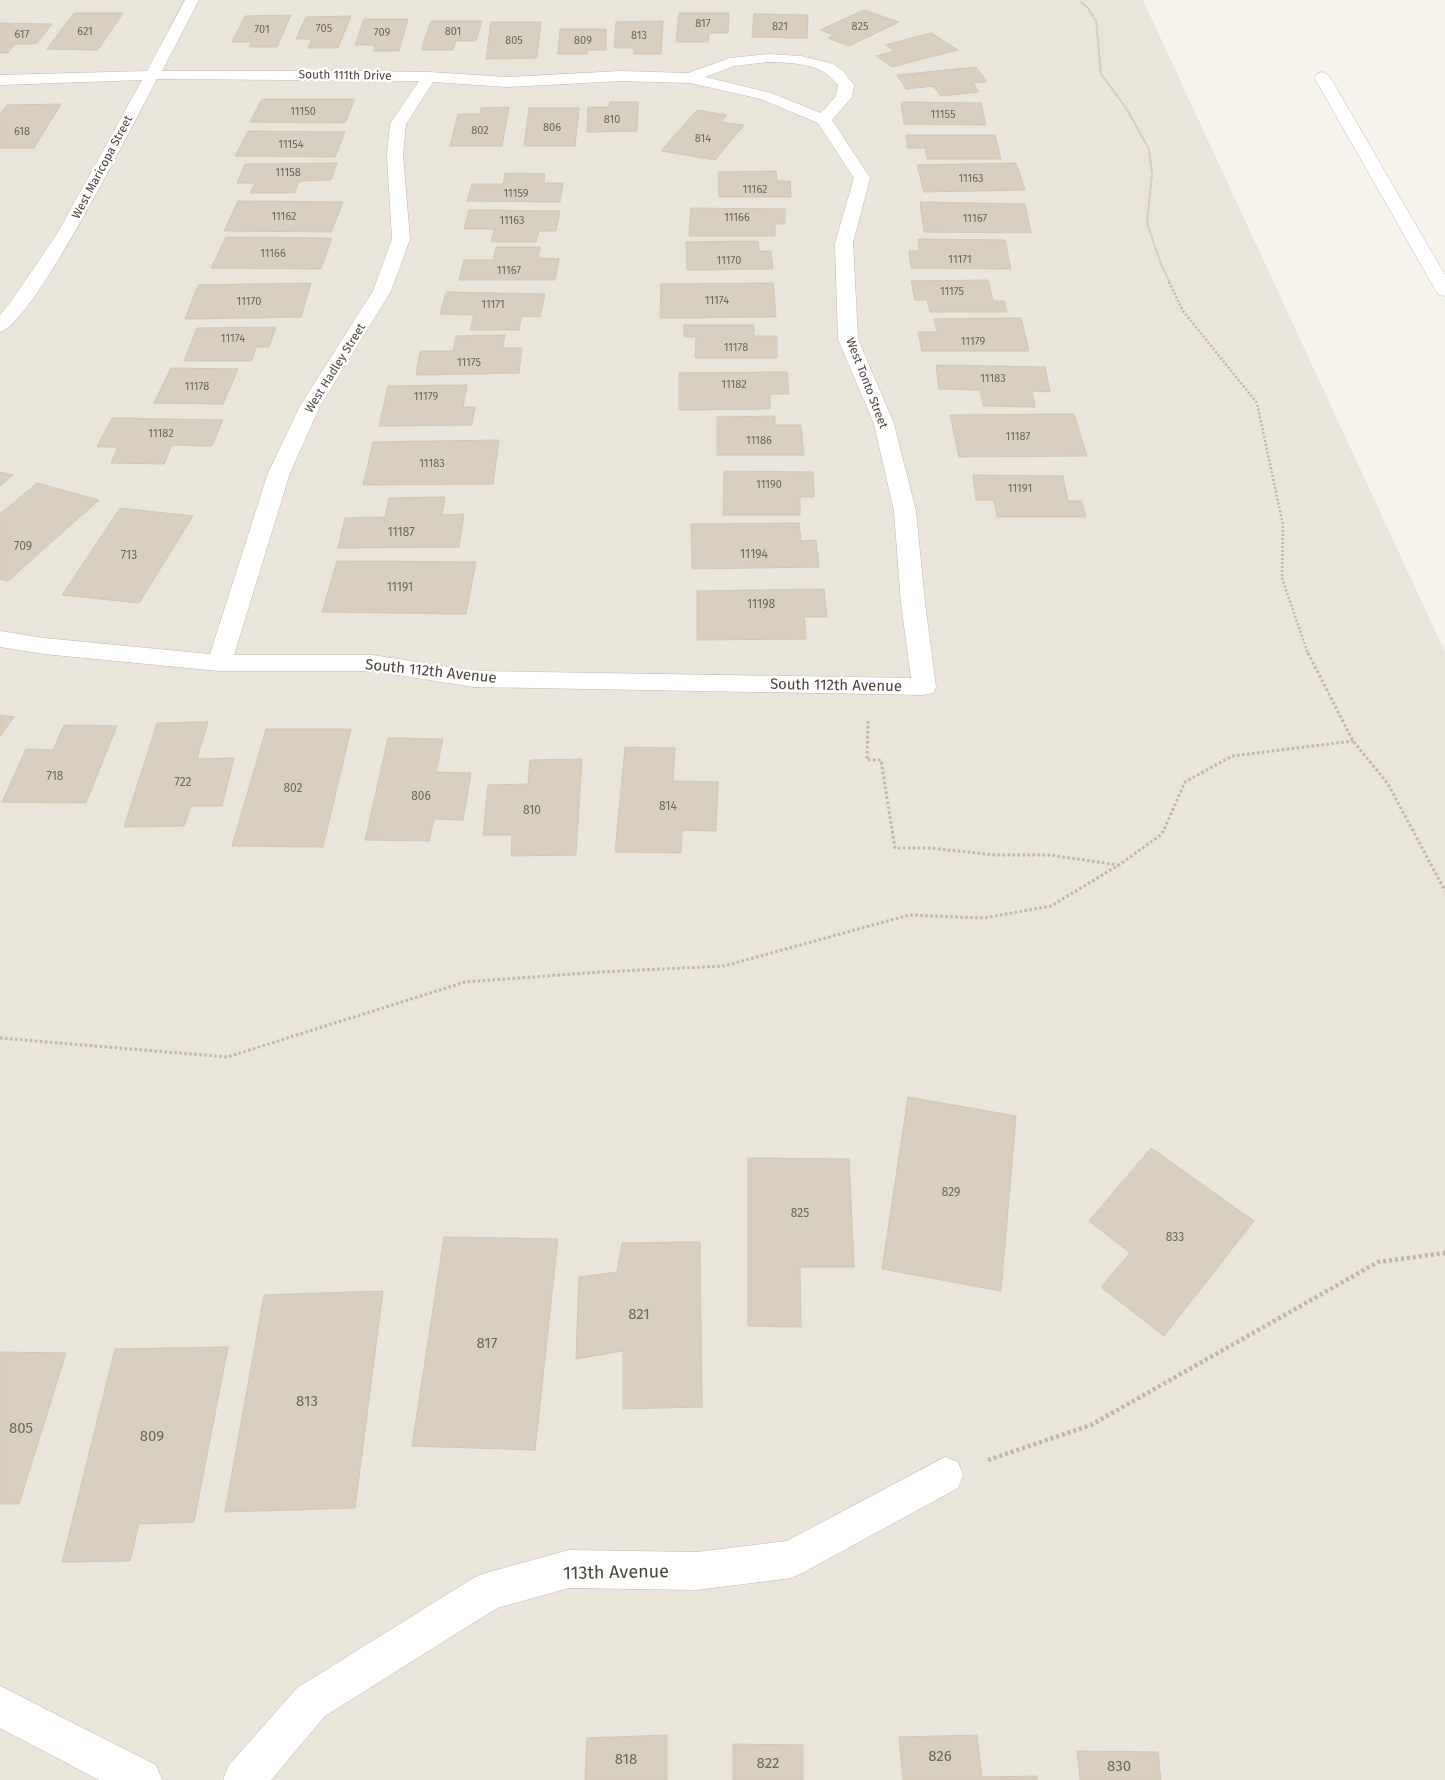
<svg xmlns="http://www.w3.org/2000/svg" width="1445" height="1780" viewBox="0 0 1445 1780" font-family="'Fira Sans',sans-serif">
<rect width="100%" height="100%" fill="#f6f3ec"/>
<!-- residential -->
<path fill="#eae5da" d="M 0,0 L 1143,0 L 1445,652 L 1445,1780 L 0,1780 Z"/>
<!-- building -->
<path fill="#d8cfc1" stroke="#d3c7b4" d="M 864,10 L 899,22 L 849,46 L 828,38 L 834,35 L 820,30 Z
M 74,13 L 123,13 L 98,50 L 47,49 Z
M 679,13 L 729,13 L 728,33 L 709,33 L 708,42 L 676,42 Z
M 754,14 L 808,15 L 807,38 L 752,37 Z
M 291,15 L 277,47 L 249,47 L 252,42 L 232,42 L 245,16 Z
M 351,16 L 338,48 L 308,48 L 312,39 L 296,39 L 306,17 Z
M 364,19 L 408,19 L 399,51 L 373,51 L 375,45 L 355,45 Z
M 431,21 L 482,21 L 476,41 L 456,41 L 453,50 L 421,50 Z
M 663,21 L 661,54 L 634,54 L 634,48 L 614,48 L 616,22 Z
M 491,22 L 541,22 L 537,58 L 486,59 Z
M 0,23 L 52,24 L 36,44 L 15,44 L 8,53 L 0,53 Z
M 560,29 L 606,29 L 606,50 L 587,50 L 587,54 L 558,54 Z
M 931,33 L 958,50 L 892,67 L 876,56 L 895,51 L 885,45 Z
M 976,67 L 987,82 L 973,83 L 979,92 L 941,96 L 933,86 L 906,89 L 897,75 Z
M 262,99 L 355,99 L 345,123 L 250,122 Z
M 610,102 L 638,102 L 637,131 L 587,132 L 588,107 L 609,107 Z
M 901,102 L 981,103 L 986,125 L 904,124 Z
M 61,104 L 34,148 L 0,148 L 0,115 L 7,105 Z
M 509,107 L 502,146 L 450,146 L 458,114 L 480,114 L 481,108 Z
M 529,108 L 579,108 L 575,146 L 524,146 Z
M 697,110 L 727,115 L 721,122 L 744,125 L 715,160 L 661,151 Z
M 248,131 L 345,132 L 335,157 L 235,156 Z
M 906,135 L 995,135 L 1001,159 L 927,159 L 925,148 L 908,148 Z
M 337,163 L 331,180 L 299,181 L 295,193 L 250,193 L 255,183 L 237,183 L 245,164 Z
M 1016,163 L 1025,190 L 924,192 L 917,165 Z
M 776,171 L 777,181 L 790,181 L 791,197 L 719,197 L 718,172 Z
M 505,173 L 545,174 L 544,183 L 563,183 L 560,202 L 467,201 L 472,184 L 503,184 Z
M 238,201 L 343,202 L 331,232 L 224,231 Z
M 920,202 L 1025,204 L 1031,233 L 924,232 Z
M 691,208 L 785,209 L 785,224 L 775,224 L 775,236 L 689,236 Z
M 469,210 L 560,211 L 556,231 L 539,231 L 536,242 L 491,242 L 494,229 L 464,229 Z
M 226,237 L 332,238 L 321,269 L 211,268 Z
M 918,239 L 1005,240 L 1011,269 L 911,268 L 909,251 L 919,251 Z
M 758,241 L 759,251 L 771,251 L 773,269 L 687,270 L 686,242 Z
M 496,247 L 540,247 L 538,258 L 559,259 L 555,280 L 459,280 L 464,260 L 493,260 Z
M 988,280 L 993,301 L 1004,301 L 1007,312 L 930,312 L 927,300 L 915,300 L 911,281 Z
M 311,283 L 301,317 L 185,319 L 198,285 Z
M 773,283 L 776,317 L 660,318 L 661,284 Z
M 446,292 L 545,294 L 540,317 L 522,316 L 519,330 L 470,330 L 474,315 L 440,314 Z
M 1021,318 L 1029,351 L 922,351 L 918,332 L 937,332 L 934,319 Z
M 684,325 L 754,325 L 754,336 L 777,336 L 777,358 L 695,358 L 696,337 L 684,337 Z
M 276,327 L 269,347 L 256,347 L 252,361 L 184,361 L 197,328 Z
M 505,335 L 503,348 L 522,348 L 519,373 L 416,375 L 420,351 L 453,351 L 456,336 Z
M 936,365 L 1045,367 L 1050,392 L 1032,391 L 1035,407 L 983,406 L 980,390 L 939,389 Z
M 171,368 L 238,369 L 223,404 L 154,403 Z
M 787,372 L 789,394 L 770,394 L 770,409 L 679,410 L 679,373 Z
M 467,385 L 463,407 L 475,407 L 472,425 L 379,426 L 388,386 Z
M 1074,414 L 1087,456 L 959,457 L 950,415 Z
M 775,416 L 775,425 L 801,425 L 804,455 L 717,455 L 717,417 Z
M 112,418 L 223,420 L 212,446 L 172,445 L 164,464 L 111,463 L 118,447 L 97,447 Z
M 499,440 L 493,484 L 363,485 L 373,442 Z
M 724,471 L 813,472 L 814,497 L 800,497 L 800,515 L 723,515 Z
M 0,472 L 13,475 L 0,486 Z
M 973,475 L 1063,476 L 1068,501 L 1082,501 L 1086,517 L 997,517 L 994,500 L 976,500 Z
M 37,483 L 99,500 L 8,581 L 0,579 L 0,514 Z
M 445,497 L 442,515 L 464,514 L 459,547 L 338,548 L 345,518 L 385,517 L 389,498 Z
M 120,508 L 193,516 L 139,603 L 62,595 Z
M 799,523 L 801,541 L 816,540 L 819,567 L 692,569 L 691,524 Z
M 337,561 L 476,562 L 466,614 L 322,612 Z
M 824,589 L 827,617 L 804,617 L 806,639 L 697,640 L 697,591 Z
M 0,715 L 14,717 L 0,737 Z
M 208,722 L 197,759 L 234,758 L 222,806 L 191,806 L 184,826 L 124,827 L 157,723 Z
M 64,725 L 117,726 L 86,803 L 2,802 L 26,749 L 53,750 Z
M 266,729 L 351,729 L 323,847 L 232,846 Z
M 388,738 L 443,739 L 436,772 L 471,773 L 463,820 L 434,819 L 429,841 L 365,840 Z
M 625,747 L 675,748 L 673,781 L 718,782 L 716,831 L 682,830 L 681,853 L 615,852 Z
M 582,759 L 576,855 L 511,856 L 512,835 L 483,835 L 488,785 L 528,784 L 530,760 Z
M 908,1097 L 1016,1116 L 1001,1291 L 882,1269 Z
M 1151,1148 L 1254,1221 L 1164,1336 L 1101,1287 L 1130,1253 L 1089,1221 Z
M 748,1158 L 849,1159 L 854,1267 L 800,1267 L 801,1327 L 748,1326 Z
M 444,1237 L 558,1239 L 535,1450 L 412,1446 Z
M 700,1242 L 702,1407 L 623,1409 L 623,1351 L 576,1359 L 579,1277 L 617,1272 L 622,1243 Z
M 383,1291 L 355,1508 L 225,1512 L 264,1295 Z
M 228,1347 L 194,1522 L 139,1524 L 130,1561 L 62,1562 L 115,1349 Z
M 0,1352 L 66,1353 L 19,1504 L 0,1504 Z
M 667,1735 L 667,1780 L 585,1780 L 587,1738 Z
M 977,1735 L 982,1777 L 1037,1776 L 1037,1780 L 903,1780 L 899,1737 Z
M 733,1744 L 803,1745 L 803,1780 L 733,1780 Z
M 1077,1751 L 1158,1752 L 1161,1780 L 1080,1780 Z"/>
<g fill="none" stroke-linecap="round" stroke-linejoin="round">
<defs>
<path id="minor" d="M 185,0 L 199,0 L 162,71 L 349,71 L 429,72 L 507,77 L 621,71 L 688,73 L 730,58 L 769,54 L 801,56 L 833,64 L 842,70 L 854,85 L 852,97 L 832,120 L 870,178 L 853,243 L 858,339 L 894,424 L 916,511 L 925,603 L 936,687 L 933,693 L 924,695 L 474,687 L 372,671 L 219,671 L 44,654 L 0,647 L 0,631 L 44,638 L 210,654 L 268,473 L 300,406 L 373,291 L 392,239 L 387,155 L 390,124 L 419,81 L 157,79 C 135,120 34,323 0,332 L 0,315 L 10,303 L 57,234 L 142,80 L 0,85 L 0,75 L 147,71 ZM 769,62 C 795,63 822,63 838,85 L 836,96 L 821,113 L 771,93 L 705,77 L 734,66 ZM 621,81 L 690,83 L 761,99 L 818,123 L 854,178 L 835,243 L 838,339 L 874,424 L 894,511 L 901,603 L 911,678 L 474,671 L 372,655 L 234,655 L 290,473 L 320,406 L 391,291 L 410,239 L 403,155 L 406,124 L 433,82 L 507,87 Z
M 1322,72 L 1327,74 L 1330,77 L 1445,275 L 1445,296 L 1439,295 L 1436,291 L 1314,77 L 1317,74 Z
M 945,1457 L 958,1462 L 963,1475 L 958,1488 L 804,1572 L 791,1578 L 697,1590 L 569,1588 L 497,1608 L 325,1716 L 271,1780 L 223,1780 L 229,1765 L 297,1688 L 475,1577 L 489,1572 L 569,1550 L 697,1552 L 787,1541 Z
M 0,1686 L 156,1765 L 162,1780 L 99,1780 L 0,1728 Z"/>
</defs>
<!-- minor casing -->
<use href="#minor" stroke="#c2bbae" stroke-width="1"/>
<!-- path-far3 -->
<path stroke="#c4b79f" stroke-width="2" stroke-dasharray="1 1" stroke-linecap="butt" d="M 1081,2 L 1087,7 L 1096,21 L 1101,74 L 1126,108 L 1149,149 L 1152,174 L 1147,223 L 1161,264 L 1170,283"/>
<!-- path-far2 -->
<path stroke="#c4b79f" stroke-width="2.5" stroke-dasharray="2 2" stroke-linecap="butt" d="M 1169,282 L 1183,311 L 1257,403 L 1283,525 L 1282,578 L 1308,654"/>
<!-- path-far1 -->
<path stroke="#c4b79f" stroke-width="3" stroke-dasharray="2.5 2.5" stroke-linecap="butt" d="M 1308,653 L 1353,741 L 1388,784 L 1445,891
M 868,721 L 867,760 L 881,760 L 895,848 L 930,848 L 995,855 L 1049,855 L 1119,865
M 0,1038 L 227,1057 L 465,982 L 600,972 L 724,966 L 909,915 L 984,918 L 1051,906 L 1119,865 L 1162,834 L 1185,782 L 1232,756 L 1353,741"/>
<!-- path -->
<path stroke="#c4b79f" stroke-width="4.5" stroke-dasharray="3 3" stroke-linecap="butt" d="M 988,1460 L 1091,1425 L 1378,1262 L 1445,1253"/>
<!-- minor -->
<use href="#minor" fill="#fff" fill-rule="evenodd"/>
</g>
<g text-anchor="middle" stroke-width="5" stroke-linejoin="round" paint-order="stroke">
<!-- far-number labels -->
<g font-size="11" fill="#6e675b">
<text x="703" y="27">817</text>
<text x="780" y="30">821</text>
<text x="860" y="30">825</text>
<text x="324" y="32">705</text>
<text x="262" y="33">701</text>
<text x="85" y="35">621</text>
<text x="453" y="35">801</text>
<text x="382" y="36">709</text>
<text x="22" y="38">617</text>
<text x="639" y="39">813</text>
<text x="514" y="44">805</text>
<text x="583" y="44">809</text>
<text x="303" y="115">11150</text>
<text x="943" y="118">11155</text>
<text x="612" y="123">810</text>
<text x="552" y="131">806</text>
<text x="480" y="134">802</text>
<text x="22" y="135">618</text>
<text x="703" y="142">814</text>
<text x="291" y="148">11154</text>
<text x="288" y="176">11158</text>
<text x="971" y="182">11163</text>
<text x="755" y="193">11162</text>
<text x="516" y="197">11159</text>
<text x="284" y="220">11162</text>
<text x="737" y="221">11166</text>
<text x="975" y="222">11167</text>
<text x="512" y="224">11163</text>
<text x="273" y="257">11166</text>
<text x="960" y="263">11171</text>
<text x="729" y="264">11170</text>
<text x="509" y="274">11167</text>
<text x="952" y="295">11175</text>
<text x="717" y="304">11174</text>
<text x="249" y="305">11170</text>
<text x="493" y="308">11171</text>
<text x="233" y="342">11174</text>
<text x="973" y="345">11179</text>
<text x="736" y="351">11178</text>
<text x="469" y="366">11175</text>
<text x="993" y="382">11183</text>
<text x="734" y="388">11182</text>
<text x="197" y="390">11178</text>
<text x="426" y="400">11179</text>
<text x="161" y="437">11182</text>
<text x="1018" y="440">11187</text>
<text x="759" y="444">11186</text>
<text x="432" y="467">11183</text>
<text x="769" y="488">11190</text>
<text x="1020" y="492">11191</text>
</g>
<!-- far-street labels -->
<g font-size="12" fill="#4b4439" stroke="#fff">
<text transform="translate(345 75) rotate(1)" y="4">South 111th Drive</text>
<text transform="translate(102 167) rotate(-62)" y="4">West Maricopa Street</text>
<text transform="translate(335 368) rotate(-58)" y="4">West Hadley Street</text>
<text transform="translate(867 383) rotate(69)" y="4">West Tonto Street</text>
</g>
<!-- number labels -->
<g font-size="12" fill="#6e675b">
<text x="401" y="536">11187</text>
<text x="23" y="550">709</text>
<text x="754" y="558">11194</text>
<text x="129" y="559">713</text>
<text x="400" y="591">11191</text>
<text x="761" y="608">11198</text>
<text x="55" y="780">718</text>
<text x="183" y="786">722</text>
<text x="293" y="792">802</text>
<text x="421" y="800">806</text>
<text x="668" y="810">814</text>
<text x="532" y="814">810</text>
<text x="951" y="1196">829</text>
<text x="800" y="1217">825</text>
<text x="1175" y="1241">833</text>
</g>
<!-- street labels -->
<g font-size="15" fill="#4b4439" stroke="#fff">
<text transform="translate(431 671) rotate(6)" y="5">South 112th Avenue</text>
<text transform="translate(836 685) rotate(1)" y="5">South 112th Avenue</text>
</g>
<!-- near-number labels -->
<g font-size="15" fill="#6e675b">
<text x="639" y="1319">821</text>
<text x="487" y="1348">817</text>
<text x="307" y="1406">813</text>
<text x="21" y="1433">805</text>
<text x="152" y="1441">809</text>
<text x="940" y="1761">826</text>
<text x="626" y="1764">818</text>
<text x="768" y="1768">822</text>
<text x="1119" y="1771">830</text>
</g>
<!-- near-street labels -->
<g font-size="18" fill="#4b4439" stroke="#fff">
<text transform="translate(616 1572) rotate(-1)" y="6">113th Avenue</text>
</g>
</g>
</svg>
